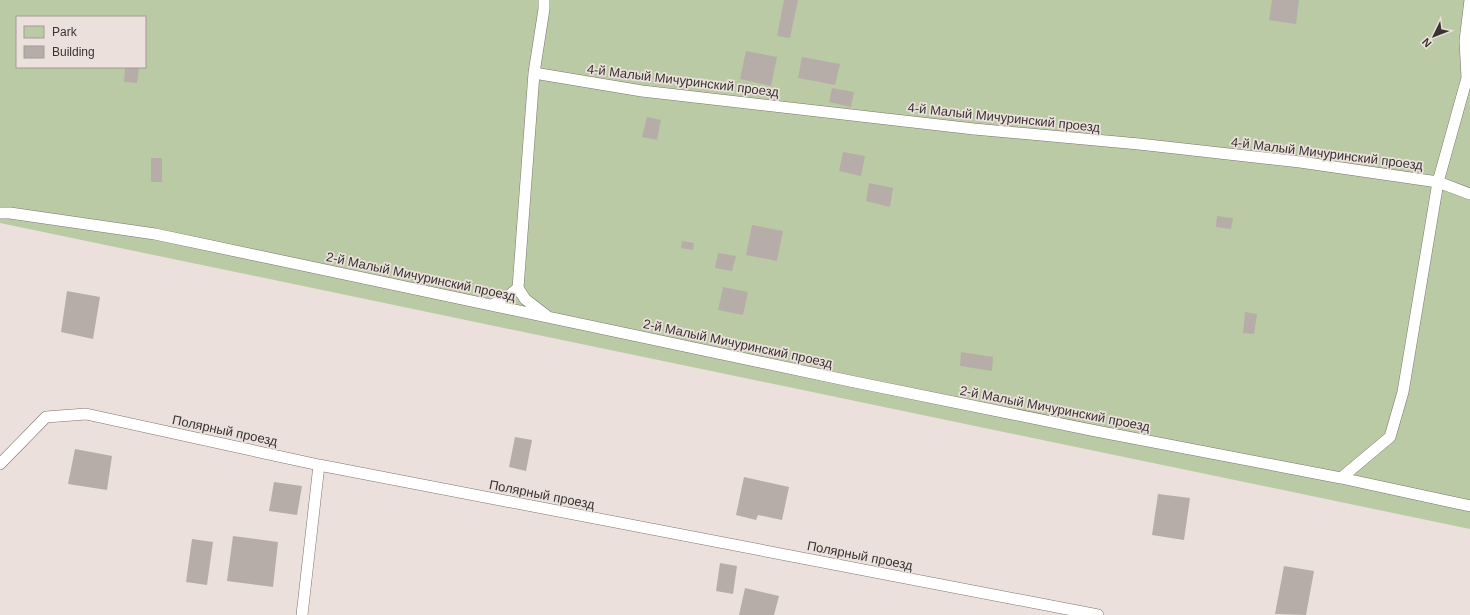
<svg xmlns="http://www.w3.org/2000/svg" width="1470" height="615" viewBox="0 0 1470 615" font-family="Helvetica,sans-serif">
<rect width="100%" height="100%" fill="#ebe0db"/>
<!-- green -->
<path fill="#bacaa5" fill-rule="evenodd" d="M 0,0 L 1470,0 L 1470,529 L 0,223 ZM 17,17 L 145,17 L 145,67 L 17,67 Z"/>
<!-- building -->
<path fill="#b7ada8" d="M 784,0 L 798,0 L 790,38 L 777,36 Z
M 1272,0 L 1299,0 L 1296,24 L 1269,20 Z
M 746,51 L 777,57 L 771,86 L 740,79 Z
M 802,57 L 840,64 L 835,85 L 798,78 Z
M 125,67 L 139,67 L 137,83 L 124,82 Z
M 832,88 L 854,92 L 851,107 L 829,102 Z
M 647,117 L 661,120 L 657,140 L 642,137 Z
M 843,152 L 865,156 L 861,176 L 839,171 Z
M 151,158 L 162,158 L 162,182 L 151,182 Z
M 869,183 L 893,188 L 890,207 L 866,201 Z
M 1217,216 L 1233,218 L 1231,229 L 1216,227 Z
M 752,225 L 783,231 L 777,261 L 746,255 Z
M 682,241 L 694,243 L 693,250 L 681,248 Z
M 718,253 L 736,256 L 732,271 L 715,268 Z
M 723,287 L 748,292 L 743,315 L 718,310 Z
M 67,291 L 100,297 L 93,339 L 61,332 Z
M 1245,312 L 1257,314 L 1254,334 L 1243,333 Z
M 961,352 L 993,357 L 992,371 L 960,366 Z
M 515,437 L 532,440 L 526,471 L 509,467 Z
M 75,449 L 112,456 L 107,490 L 68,484 Z
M 744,477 L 789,487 L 782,520 L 758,515 L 756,520 L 736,515 Z
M 274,482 L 302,486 L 297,515 L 269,511 Z
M 1158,494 L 1190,498 L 1184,540 L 1152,535 Z
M 233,536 L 278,542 L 273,587 L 227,581 Z
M 192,539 L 213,542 L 207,585 L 186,582 Z
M 720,563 L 737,566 L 733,594 L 716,591 Z
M 1284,566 L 1314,571 L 1306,615 L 1275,614 Z
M 745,588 L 779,596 L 774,615 L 739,615 Z"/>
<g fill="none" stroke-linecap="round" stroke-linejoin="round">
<defs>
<path id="lane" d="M 534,73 L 642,91 L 974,129 L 1139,144 L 1300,162 L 1438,182 L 1470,194
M 0,213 L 10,213 L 155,234 L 850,381 L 1096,431 L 1341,478 L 1470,506
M 518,288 L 525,299 L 547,316
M 492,305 L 506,298 L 518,288 L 534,73 L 544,9 L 544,0
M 0,464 L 46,417 L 86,414 L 319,465 L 1098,615
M 1341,478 L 1390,437 L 1403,392 L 1438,182 L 1467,78 L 1465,41 L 1470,0
M 302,615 L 319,465"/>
</defs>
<!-- lane casing -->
<use href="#lane" stroke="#7d746f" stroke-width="12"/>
<!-- lane -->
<use href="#lane" stroke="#fff" stroke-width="11"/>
</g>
<g text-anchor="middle" stroke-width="3.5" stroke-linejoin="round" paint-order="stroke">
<!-- street labels -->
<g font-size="13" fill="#383432" stroke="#ebe0db">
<text transform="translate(683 80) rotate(7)" y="5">4-й Малый Мичуринский проезд</text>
<text transform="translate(1004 117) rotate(6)" y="5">4-й Малый Мичуринский проезд</text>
<text transform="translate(1327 153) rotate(7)" y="5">4-й Малый Мичуринский проезд</text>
<text transform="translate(421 276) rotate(12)" y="5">2-й Малый Мичуринский проезд</text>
<text transform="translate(738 343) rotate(12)" y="5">2-й Малый Мичуринский проезд</text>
<text transform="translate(1055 408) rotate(11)" y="5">2-й Малый Мичуринский проезд</text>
<text transform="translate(225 430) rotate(12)" y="5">Полярный проезд</text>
<text transform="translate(542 494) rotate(11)" y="5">Полярный проезд</text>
<text transform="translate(860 555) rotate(11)" y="5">Полярный проезд</text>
</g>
</g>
<!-- legend -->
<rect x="16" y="16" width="130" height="52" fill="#ebe0db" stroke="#a39b97"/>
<rect x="24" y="26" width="20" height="12" fill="#bacaa5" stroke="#a39b97"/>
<text x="52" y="36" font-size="12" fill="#383432">Park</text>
<rect x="24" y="46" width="20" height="12" fill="#b7ada8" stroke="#a39b97"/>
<text x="52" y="56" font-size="12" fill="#383432">Building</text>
<!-- north arrow -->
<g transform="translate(1434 36) rotate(227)" stroke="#ebe0db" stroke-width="3" paint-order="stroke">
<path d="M0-3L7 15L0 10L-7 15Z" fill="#383432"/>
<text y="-6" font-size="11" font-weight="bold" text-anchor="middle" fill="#383432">N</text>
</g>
</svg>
